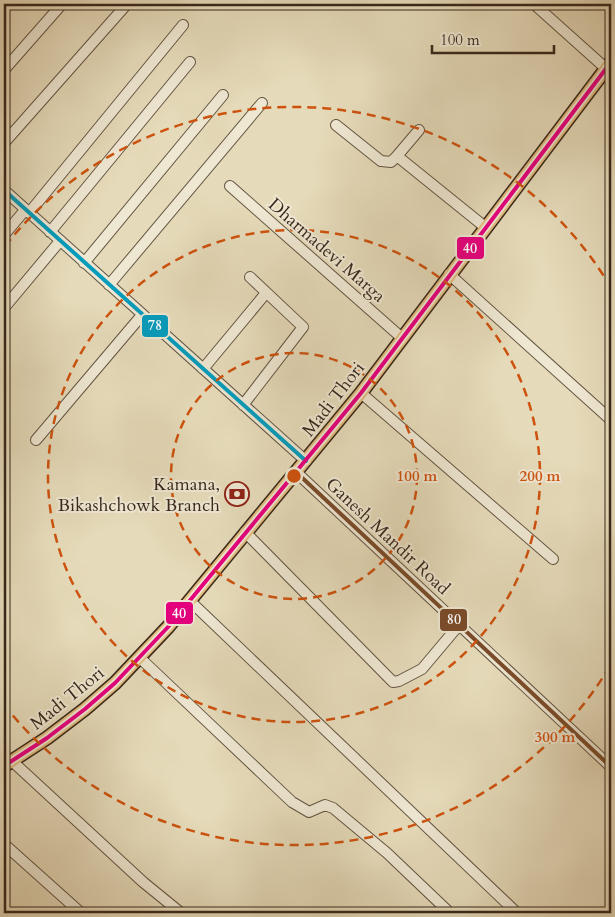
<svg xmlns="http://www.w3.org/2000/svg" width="615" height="917" viewBox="0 0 615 917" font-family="Cardo,serif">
<rect width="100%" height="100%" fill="#e5dab9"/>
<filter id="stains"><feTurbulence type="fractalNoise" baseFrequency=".004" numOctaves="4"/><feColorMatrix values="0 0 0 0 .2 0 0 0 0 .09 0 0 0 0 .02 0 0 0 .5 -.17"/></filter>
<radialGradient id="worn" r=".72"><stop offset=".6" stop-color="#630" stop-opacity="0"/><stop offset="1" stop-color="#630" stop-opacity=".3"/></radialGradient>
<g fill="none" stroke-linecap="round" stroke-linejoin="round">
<defs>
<path id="minor" d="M 534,4 L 611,73
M 4,70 L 62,4
M 336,125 L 381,161 L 391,162 L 397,156 L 485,227
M 4,143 L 127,4
M 397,156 L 419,130
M 230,186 L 402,338
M 4,190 L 306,461
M 29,213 L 183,25
M 50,232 L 190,62
M 4,235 L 25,210
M 84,263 L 223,95
M 449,274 L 611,420
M 109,285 L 262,103
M 4,308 L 60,241
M 203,369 L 266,293
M 361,393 L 553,559
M 243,405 L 303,327 L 250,277
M 36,440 L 142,315
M 296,472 L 611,767
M 245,532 L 393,682 L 399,681 L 422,669 L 459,625
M 190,601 L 517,913
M 140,658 L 292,802 L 309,812 L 325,805 L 333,808 L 387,853 L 450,913
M 12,761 L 143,882 L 181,913
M 4,844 L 81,913"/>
<path id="major" d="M 4,766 L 47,738 L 85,709 L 115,683 L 168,627 L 361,393 L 611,62"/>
</defs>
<!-- minor casing -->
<use href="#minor" stroke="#635442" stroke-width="12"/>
<!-- major casing -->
<use href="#major" stroke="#38271b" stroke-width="15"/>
<!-- minor -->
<use href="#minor" stroke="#eee7d2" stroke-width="10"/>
<!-- major -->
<use href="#major" stroke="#e2bd7c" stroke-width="12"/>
<defs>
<path id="bus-1" d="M 4,190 L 306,461"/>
<path id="bus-2" d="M 296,472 L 611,767"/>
<path id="bus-3" d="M 4,766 L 47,738 L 85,709 L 115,683 L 168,627 L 361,393 L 611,62"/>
</defs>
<!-- bus-1 casing -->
<use href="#bus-1" stroke="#eee7d2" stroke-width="8"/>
<!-- bus-2 casing -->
<use href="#bus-2" stroke="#eee7d2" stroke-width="8"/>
<!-- bus-3 casing -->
<use href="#bus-3" stroke="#eee7d2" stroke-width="8"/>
<!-- bus-1 -->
<use href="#bus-1" stroke="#069cbc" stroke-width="4"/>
<!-- bus-2 -->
<use href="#bus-2" stroke="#7a4b2a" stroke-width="4"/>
<!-- bus-3 -->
<use href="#bus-3" stroke="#e5007d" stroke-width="4"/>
</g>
<!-- distance rings -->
<g fill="none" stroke="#ce520e" stroke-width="2.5" stroke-dasharray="9 6">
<circle cx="294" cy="476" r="123"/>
<circle cx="294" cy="476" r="246"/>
<path d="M610 666A369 369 0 0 1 5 706M5 246A369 369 0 0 1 610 286"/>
</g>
<!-- icons -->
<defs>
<symbol id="bank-ring" viewBox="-11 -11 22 22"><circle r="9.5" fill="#eee7d2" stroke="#8f2418" stroke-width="1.5"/><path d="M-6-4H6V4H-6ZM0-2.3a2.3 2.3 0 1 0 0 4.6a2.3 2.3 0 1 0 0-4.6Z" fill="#8f2418"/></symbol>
</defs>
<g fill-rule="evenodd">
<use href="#bank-ring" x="223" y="480" width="28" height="28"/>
</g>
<g text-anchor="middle" stroke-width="4" stroke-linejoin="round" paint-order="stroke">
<!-- street labels -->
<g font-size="18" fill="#38271b" stroke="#eee7d2">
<text transform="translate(327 250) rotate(41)" y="6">Dharmadevi Marga</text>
<text transform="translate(333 399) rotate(-52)" y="6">Madi Thori</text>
<text transform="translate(388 536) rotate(43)" y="6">Ganesh Mandir Road</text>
<text transform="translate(67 698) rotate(-39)" y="6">Madi Thori</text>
</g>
<!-- poi labels -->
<g font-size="18" fill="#38271b" stroke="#eee7d2" text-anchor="end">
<text x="220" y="490">Kamana,<tspan x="220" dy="21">Bikashchowk Branch</tspan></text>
</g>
</g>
<circle cx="294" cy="476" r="8" fill="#ce520e" stroke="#eee7d2" stroke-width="2.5"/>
<g font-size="15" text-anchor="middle" font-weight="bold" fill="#ce520e" stroke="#eee7d2" stroke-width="4" stroke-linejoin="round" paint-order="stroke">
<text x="417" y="481">100 m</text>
<text x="540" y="481">200 m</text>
<text x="555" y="742">300 m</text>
</g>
<g stroke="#eee7d2" stroke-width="2">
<rect x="456" y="236" width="29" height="24" rx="5" fill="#e5007d"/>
<rect x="141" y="314" width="28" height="24" rx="5" fill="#069cbc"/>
<rect x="165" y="601" width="29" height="24" rx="5" fill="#e5007d"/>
<rect x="439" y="608" width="29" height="24" rx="5" fill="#7a4b2a"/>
</g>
<g font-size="14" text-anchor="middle" font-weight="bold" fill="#fff">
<text x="470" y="253">40</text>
<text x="155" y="330">78</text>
<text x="179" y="618">40</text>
<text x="454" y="624">80</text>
</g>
<!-- margin -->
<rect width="615" height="917" fill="none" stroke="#e5dab9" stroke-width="20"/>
<rect x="5" y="5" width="605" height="907" fill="none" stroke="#38271b" stroke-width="2.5"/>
<rect x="10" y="10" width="595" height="897" fill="none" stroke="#38271b"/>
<!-- scale -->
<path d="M432 45v8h122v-8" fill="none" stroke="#38271b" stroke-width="2.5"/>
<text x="440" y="45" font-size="15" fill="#38271b" stroke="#eee7d2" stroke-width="4" paint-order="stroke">100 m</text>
<rect width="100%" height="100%" filter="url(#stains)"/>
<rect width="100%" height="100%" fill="url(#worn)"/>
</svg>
